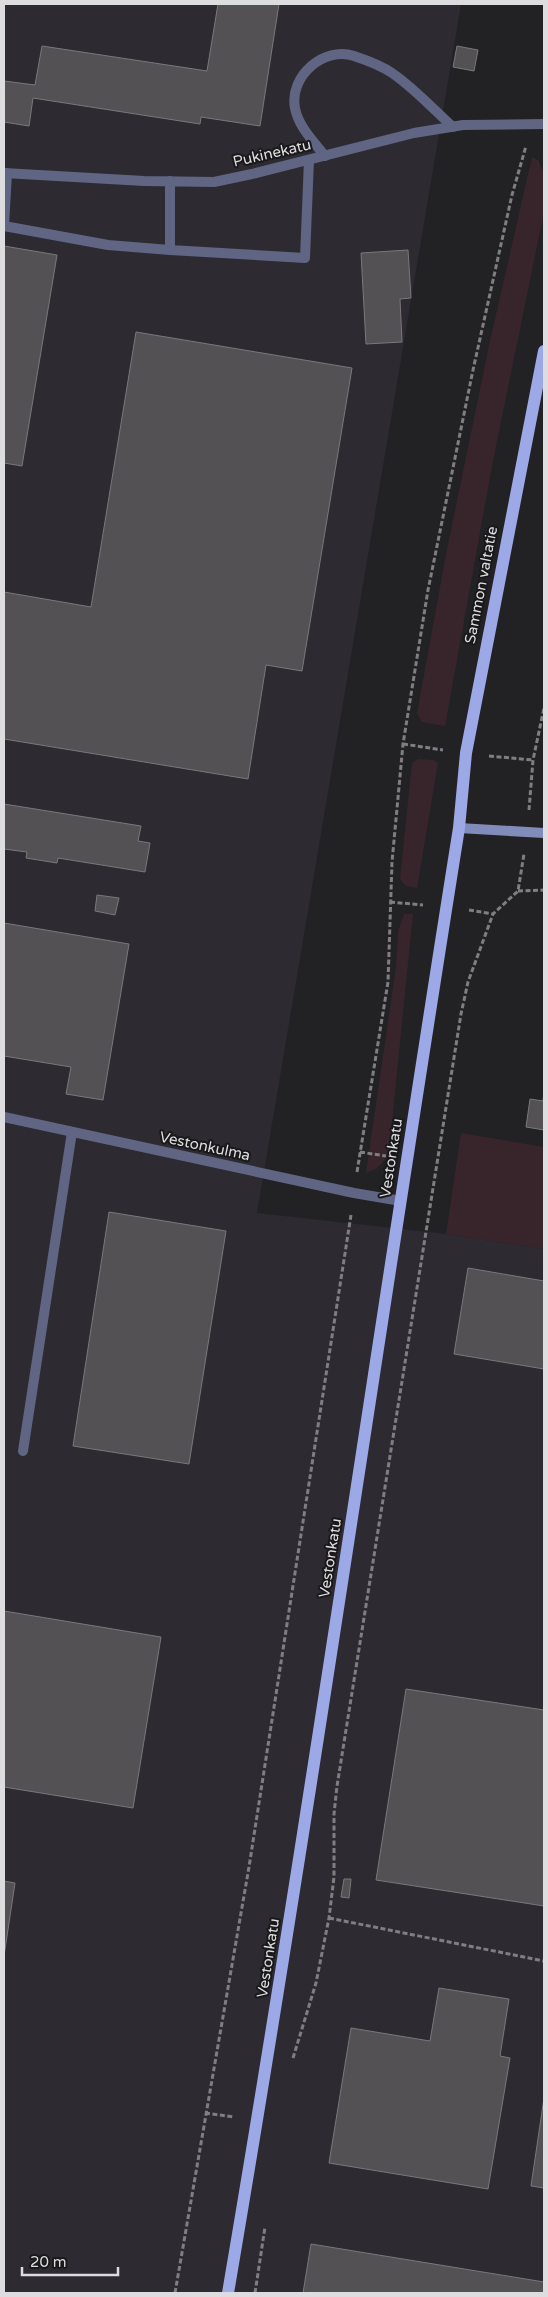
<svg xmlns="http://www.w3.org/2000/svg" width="548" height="2297" viewBox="0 0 548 2297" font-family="'Varela Round',sans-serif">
<rect width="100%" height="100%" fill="#222124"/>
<!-- built -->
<path fill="#2d2a32" d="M 4,4 L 461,4 L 257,1213 L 446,1234 L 544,1249 L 544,2293 L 4,2293 Z"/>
<!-- green -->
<path fill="#38252c" d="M 532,157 L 538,160 L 544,174 L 544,212 L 492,466 L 445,726 L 422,722 L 417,713 L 447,549 L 490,341 Z
M 418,759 L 433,760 L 438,763 L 417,888 L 406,886 L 400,879 L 412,763 Z
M 404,914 L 413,914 L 390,1142 C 387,1157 383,1168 366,1173 L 396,967 L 398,932 Z
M 461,1133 L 544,1147 L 544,1249 L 446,1234 Z"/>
<!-- building -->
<path fill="#545154" stroke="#7b787b" d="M 218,4 L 279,4 L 260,126 L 201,117 L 200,124 L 33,98 L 29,126 L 4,122 L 4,81 L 35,85 L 42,46 L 207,71 Z
M 457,46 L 478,50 L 474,71 L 453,67 Z
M 4,246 L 57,255 L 22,466 L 4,463 Z
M 408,250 L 411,298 L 400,299 L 402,342 L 366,344 L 361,253 Z
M 136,332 L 352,368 L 302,671 L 266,665 L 248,779 L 4,739 L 4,592 L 91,607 Z
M 4,804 L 141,826 L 138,841 L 150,843 L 145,872 L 58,858 L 57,863 L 26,858 L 27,852 L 4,849 Z
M 97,895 L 119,898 L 115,915 L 95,911 Z
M 4,923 L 129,944 L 103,1100 L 66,1094 L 71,1067 L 4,1056 Z
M 544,1092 L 544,1130 L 526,1127 L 530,1099 L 543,1101 Z
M 109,1212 L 226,1231 L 189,1464 L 73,1446 Z
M 468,1268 L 544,1281 L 544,1369 L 454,1354 Z
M 4,1611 L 161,1637 L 133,1808 L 4,1787 Z
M 406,1689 L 544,1710 L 544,1906 L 376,1880 Z
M 344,1879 L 351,1879 L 349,1898 L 341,1897 Z
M 4,1881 L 15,1883 L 4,1956 Z
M 439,1988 L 509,1999 L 500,2056 L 510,2058 L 488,2189 L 329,2163 L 351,2028 L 430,2041 Z
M 544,2098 L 544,2188 L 531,2186 Z
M 311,2244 L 544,2282 L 544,2293 L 303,2293 Z"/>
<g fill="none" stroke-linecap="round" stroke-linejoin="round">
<!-- path -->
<path stroke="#7f7e80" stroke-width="3" stroke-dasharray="5 2.5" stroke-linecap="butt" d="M 403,744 L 443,750
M 489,756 L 533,760
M 529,810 L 533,760 L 544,708
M 518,891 L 544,890
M 390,902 L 423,905
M 469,910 L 493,914
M 360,1152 L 386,1156
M 357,1172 L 388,982 L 392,862 L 403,744 L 428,590 L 473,370 L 512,195 L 526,146
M 329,1918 L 544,1961
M 293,2058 L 316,1983 L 329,1918 L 334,1877 L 334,1814 L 337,1786 L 461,1014 L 468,982 L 493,914 L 518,891 L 524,854
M 205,2113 L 234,2117
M 175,2293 L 249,1867 L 351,1215
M 255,2293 L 265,2227"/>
<!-- lane -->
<path stroke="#5f6583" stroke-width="10" d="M 325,156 C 314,142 298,126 295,108 C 289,76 324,46 354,56 C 366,60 382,66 392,73 C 414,88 433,109 453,127
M 7,173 L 4,226 L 108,245 L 170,250
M 170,181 L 170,250 L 305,258 L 309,160
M 23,1451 L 72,1132"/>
<!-- street -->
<path stroke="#5f6583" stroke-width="10" d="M 4,173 L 144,181 L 214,182 L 252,174 L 414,133 L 463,125 L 544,124
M 4,1117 L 354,1193 L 401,1201"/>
<!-- secondary -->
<path stroke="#818cbb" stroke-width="10" d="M 459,828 L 544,833"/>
<!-- primary -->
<path stroke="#9ca9e6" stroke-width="12" d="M 228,2293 C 311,1806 381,1316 459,828 L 466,753 L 544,351"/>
</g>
<g text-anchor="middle" stroke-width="4" stroke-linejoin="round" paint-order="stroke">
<!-- street labels -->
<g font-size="15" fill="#dddcde" stroke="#19181b">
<text transform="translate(272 153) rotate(-13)" y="5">Pukinekatu</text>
<text transform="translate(481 585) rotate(-79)" y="5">Sammon valtatie</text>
<text transform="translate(205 1146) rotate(12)" y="5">Vestonkulma</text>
<text transform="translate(391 1158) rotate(-81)" y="5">Vestonkatu</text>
<text transform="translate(330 1558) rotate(-81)" y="5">Vestonkatu</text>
<text transform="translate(268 1958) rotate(-81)" y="5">Vestonkatu</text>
</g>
</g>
<!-- border -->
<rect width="548" height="2297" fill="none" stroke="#dddcde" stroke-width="10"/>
<!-- scale -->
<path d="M22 2267v8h96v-8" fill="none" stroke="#dddcde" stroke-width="2.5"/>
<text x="30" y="2267" font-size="15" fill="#dddcde" stroke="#19181b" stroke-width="4" paint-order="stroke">20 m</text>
</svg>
